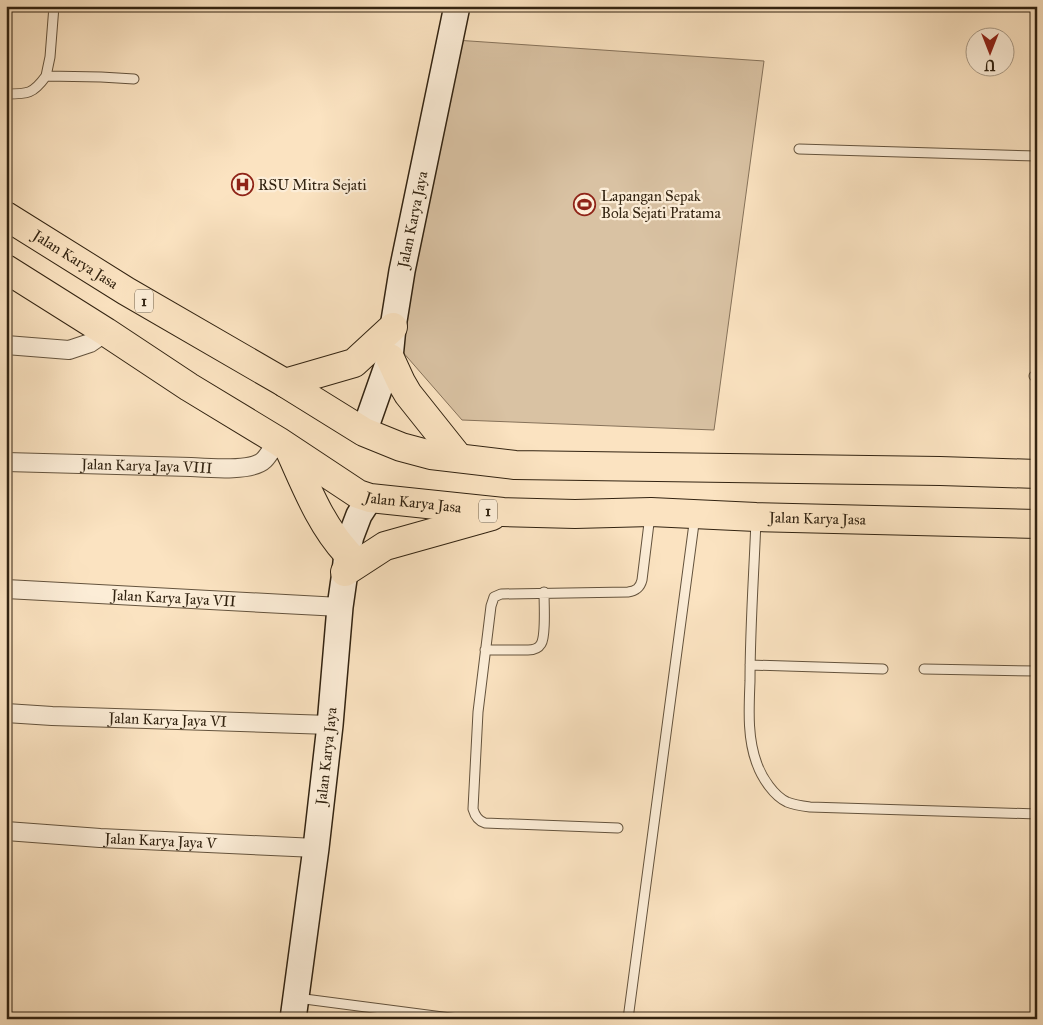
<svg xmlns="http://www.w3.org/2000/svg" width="1043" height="1025" viewBox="0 0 1043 1025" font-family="'IM FELL Great Primer',serif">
<rect width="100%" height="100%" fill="#fbe3c1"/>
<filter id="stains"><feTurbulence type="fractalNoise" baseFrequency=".004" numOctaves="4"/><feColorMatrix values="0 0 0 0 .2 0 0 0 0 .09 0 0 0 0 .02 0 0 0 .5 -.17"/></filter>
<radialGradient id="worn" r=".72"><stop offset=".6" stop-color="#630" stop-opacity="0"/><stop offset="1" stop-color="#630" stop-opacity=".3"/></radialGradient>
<!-- green -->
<path fill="#d9c2a3" stroke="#86725a" d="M 455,40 L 764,61 L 714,430 L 462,420 L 401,350 Z"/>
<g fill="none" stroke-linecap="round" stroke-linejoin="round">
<defs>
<path id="service" d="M 54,6 L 50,57 L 46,76 L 101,77 L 134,79
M 6,94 C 28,94 33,94 46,76
M 799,149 L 1037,156
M 1034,376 L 1037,376
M 756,520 C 754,573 750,627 750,681 C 749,708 747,738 757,764 C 762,778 774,796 787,802 C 794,805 802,806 810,807 L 1037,814
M 485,650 L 528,650 C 533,650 538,649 541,644 C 546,636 544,603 544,592
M 750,665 L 883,669
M 924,669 L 1037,671
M 618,828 L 485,823 C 478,821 475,816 473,809 L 478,712 L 491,606 L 494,597 L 501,594 L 628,592 C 636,591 640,588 642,580 L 650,515
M 297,998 L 458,1019
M 628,1019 L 695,516"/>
<g id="minor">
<path d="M 6,345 L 69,350 L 90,343 L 106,332"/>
<path id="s1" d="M 6,462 L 191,467 C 208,468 252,472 264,460 C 269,455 273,447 278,441"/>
<path id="s2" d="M 6,589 L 340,607"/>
<path id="s3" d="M 6,713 L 52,716 L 330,725"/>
<path id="s4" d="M 6,831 L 100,838 L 316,848"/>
</g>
<g id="secondary">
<path id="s5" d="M 364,432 L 390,358 L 393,327 L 402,271 L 457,6"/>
<path id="s6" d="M 293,1019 L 316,848 L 330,725 L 340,607 L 345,572 L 347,553 L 351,536 L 359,515 L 370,498"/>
</g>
<g id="trunk">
<path id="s7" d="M 6,216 L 126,291 L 285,383 L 364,432 L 401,447 L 431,455 L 515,465 L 940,471 L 1037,474"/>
<path id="s8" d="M 6,269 L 106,332 L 189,387 L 278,441 L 358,494 L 370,498 L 503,512 L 575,514 L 651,512 L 756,517 L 1037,524"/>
<path d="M 390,358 L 401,382 L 408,394 L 459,458"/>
<path d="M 285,383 L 354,363 L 393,327"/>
<path d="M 289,449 C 305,484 320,524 347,553"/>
<path d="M 345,572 L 385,546 L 492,516"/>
</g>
</defs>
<!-- service casing -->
<use href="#service" stroke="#64533d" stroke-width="11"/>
<!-- minor casing -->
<use href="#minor" stroke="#64533d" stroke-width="20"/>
<!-- secondary casing -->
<use href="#secondary" stroke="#322311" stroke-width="28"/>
<!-- trunk casing -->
<use href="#trunk" stroke="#322311" stroke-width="30"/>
<!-- service -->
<use href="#service" stroke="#fcedd7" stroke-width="9"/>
<!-- minor -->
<use href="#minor" stroke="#fcedd7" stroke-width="18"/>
<!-- secondary -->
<use href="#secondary" stroke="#fcedd7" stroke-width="25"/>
<!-- trunk -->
<use href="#trunk" stroke="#fbe3c1" stroke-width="28"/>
</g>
<!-- icons -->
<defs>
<symbol id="hospital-ring" viewBox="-11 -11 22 22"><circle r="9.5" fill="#fcedd7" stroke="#8f2418" stroke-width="1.5"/><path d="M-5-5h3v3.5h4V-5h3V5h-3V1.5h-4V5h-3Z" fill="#8f2418"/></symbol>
<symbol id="stadium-ring" viewBox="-11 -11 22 22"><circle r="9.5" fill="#fcedd7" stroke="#8f2418" stroke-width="1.5"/><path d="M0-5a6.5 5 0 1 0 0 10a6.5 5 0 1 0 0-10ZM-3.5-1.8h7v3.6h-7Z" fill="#8f2418"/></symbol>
</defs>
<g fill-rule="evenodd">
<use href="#hospital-ring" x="230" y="172" width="25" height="25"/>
<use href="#stadium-ring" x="572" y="192" width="25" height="25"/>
</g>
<g text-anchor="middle" stroke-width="4.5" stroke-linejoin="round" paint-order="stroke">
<!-- shield labels -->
<g fill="#fcedd7" stroke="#6f604c" stroke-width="1">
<rect x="135" y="289.5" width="18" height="23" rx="4"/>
<rect x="479" y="499.5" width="18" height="23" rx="4"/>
</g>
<g font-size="14" font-weight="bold" fill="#322311">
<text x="144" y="306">1</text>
<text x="488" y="516">1</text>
</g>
<!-- poi labels -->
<g font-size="15" fill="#322311" stroke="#fcedd7" text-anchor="start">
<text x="258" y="190">RSU Mitra Sejati</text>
<text x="601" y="201">Lapangan Sepak<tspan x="601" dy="17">Bola Sejati Pratama</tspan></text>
</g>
<!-- street labels -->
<g font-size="15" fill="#322311" stroke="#fcedd7">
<text dy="5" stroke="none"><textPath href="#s5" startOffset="219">Jalan Karya Jaya</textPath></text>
<text dy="5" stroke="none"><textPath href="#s7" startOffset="82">Jalan Karya Jasa</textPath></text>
<text dy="5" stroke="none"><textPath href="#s1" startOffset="141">Jalan Karya Jaya VIII</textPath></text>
<text dy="5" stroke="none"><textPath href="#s8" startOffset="474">Jalan Karya Jasa</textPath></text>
<text dy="5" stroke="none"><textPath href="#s8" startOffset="879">Jalan Karya Jasa</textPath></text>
<text dy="5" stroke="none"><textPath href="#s2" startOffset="168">Jalan Karya Jaya VII</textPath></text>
<text dy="5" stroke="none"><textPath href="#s3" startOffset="162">Jalan Karya Jaya VI</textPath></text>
<text dy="5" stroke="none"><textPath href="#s6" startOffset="265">Jalan Karya Jaya</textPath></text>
<text dy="5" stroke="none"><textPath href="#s4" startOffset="155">Jalan Karya Jaya V</textPath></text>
</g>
</g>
<!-- margin -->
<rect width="1043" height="1025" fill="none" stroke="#fbe3c1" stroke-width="25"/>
<rect x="8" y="8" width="1028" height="1010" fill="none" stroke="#322311" stroke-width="2.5"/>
<rect x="12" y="12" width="1018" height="1000" fill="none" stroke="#322311"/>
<!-- north arrow -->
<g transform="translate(990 52) rotate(180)"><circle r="24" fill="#fcedd7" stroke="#ab9c88"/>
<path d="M0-4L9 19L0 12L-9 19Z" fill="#8f2418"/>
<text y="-8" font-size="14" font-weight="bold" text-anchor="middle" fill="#322311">U</text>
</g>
<rect width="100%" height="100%" filter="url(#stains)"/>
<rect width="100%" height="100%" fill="url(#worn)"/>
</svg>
